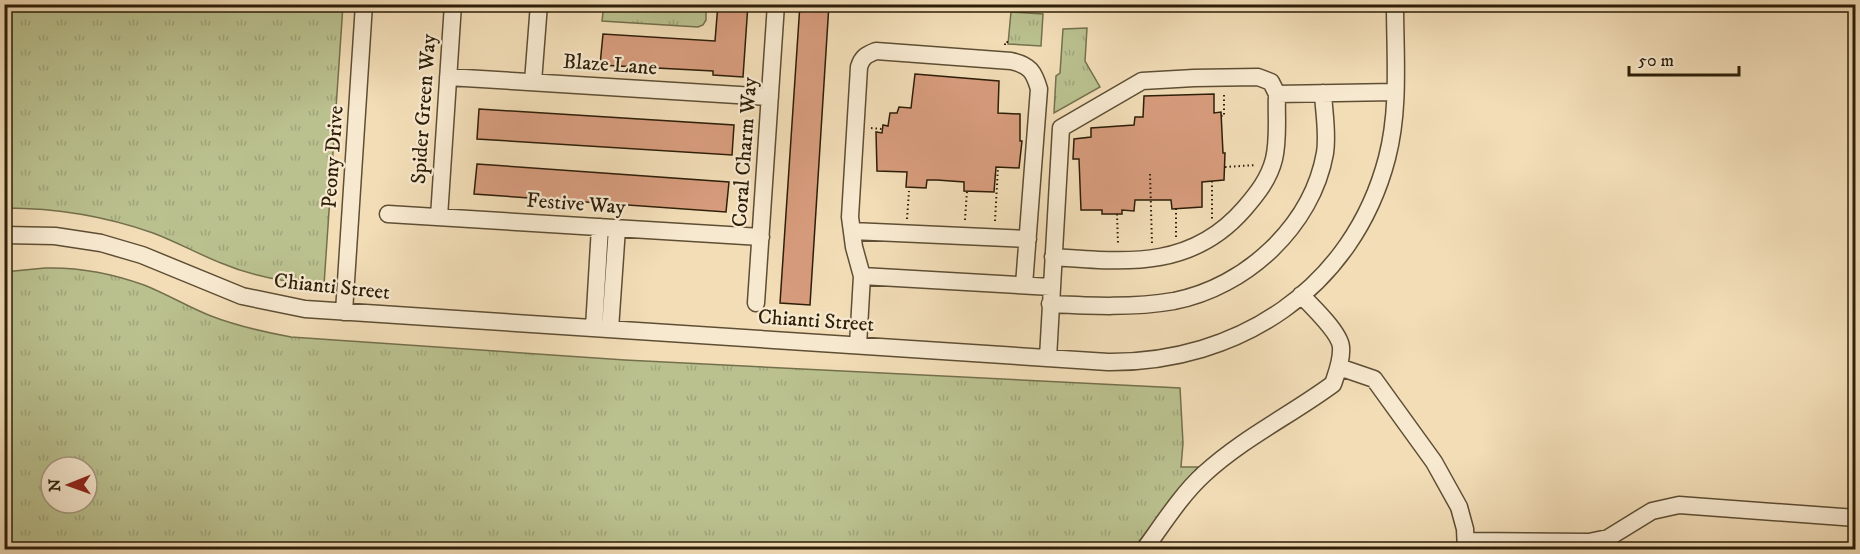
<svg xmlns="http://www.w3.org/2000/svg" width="1860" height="554" viewBox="0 0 1860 554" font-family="'IM FELL DW Pica',serif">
<defs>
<pattern id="grass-tufts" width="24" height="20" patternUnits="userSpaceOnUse" patternTransform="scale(1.5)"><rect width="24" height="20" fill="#bac18f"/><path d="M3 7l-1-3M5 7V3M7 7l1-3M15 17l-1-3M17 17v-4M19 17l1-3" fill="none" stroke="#a0a57a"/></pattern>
</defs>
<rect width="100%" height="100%" fill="#f2ddb7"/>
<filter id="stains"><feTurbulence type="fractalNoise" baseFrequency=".00333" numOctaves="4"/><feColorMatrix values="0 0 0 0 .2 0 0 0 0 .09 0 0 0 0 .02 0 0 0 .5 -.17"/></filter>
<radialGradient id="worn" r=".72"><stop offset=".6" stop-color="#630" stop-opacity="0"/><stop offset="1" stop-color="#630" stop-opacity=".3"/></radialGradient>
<!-- grass -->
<path fill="url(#grass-tufts)" stroke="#74704c" stroke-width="1.5" fill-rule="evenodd" d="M 604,4 L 706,5 L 706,20 L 703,25 L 698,27 L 602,21 Z
M 4,5 L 343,5 L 324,285 C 288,283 254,277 221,263 C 198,254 177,242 153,233 C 105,216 56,208 5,208 Z
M 1011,12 L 1043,14 L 1041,46 L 1008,44 Z
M 1087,28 L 1085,61 L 1100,87 L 1054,113 L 1056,76 L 1060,73 L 1063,29 Z
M 45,268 C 80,267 111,273 144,285 C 167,294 188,307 211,316 C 237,326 264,332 291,337 L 625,360 L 1180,388 L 1183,443 L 1181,467 L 1198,467 L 1133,549 L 10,549 L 4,528 L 4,272 ZM 51,467 L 87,467 L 87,503 L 51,503 Z"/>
<!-- building -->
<path fill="#d79c7d" stroke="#2d1e08" stroke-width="1.5" d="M 718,4 L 748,4 L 743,77 L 713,75 L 713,71 L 600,65 L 603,34 L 715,41 Z
M 800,4 L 829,4 L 810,305 L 780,303 Z
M 915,74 L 999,81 L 998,113 L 1020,114 L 1020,141 L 1022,141 L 1019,168 L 996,167 L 994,192 L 964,191 L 964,182 L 937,180 L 927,180 L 926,188 L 906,187 L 907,172 L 877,171 L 876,132 L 882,133 L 883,125 L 888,126 L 890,113 L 897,113 L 899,107 L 911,108 Z
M 1214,94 L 1214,113 L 1221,112 L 1223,153 L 1225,153 L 1224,180 L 1202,182 L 1202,207 L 1172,209 L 1171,200 L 1135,200 L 1134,211 L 1122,210 L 1122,214 L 1102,214 L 1102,210 L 1081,210 L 1079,159 L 1073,159 L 1074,139 L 1091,137 L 1091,128 L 1134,125 L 1135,117 L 1143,117 L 1144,96 Z
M 479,109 L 734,125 L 732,155 L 477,139 Z
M 477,164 L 729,182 L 726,212 L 474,194 Z"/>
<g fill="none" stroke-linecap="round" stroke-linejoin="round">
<defs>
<path id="minor" d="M 448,77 L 770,97
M 533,82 L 539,4
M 388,214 L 761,237
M 439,217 L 453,4
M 852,231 L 1028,239
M 4,235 L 55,236 L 101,243 L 142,255 L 242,296 L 305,309 L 1108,362 C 1239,363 1353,288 1387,158 C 1400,108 1395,56 1395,4
M 1053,257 C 1125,262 1191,270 1244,209 C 1257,194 1269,179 1274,159 C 1279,138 1276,116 1277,94
M 1024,285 L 1039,89 C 1034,72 1030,65 1011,61 L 876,51 C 866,55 862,57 859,67 L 850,217 L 854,247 L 862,276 L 1051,287
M 756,303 L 776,4
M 1050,304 C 1092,306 1133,308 1174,301 C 1246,287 1312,226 1325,153 C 1328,134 1324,113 1323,93
M 344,312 L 364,4
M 594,328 L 600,227
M 610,329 L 617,228
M 858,345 L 862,276
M 1048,358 L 1061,128 L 1142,81 L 1194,78 L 1258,77 L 1271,82 L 1277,94 L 1395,92
M 1339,367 L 1374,379 L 1434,462 L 1459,507 L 1465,529 L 1466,550
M 1466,541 L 1589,542 L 1608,538 L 1652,511 L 1679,505 L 1856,518
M 1144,550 C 1163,524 1181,495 1204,474 C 1243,438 1291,415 1333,384 C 1337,372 1342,360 1341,347 C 1340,333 1312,306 1301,295"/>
</defs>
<!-- minor casing -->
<use href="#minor" stroke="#5e4e34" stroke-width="19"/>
<!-- path -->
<path stroke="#2d1e08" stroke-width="2" stroke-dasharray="1.5 3" stroke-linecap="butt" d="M 1005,45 L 1005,42 L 1008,42
M 1221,116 L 1224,116 L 1224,94
M 871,128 L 882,129
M 1225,167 L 1256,165
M 1150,174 L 1152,244
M 1212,181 L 1212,219
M 1117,214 L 1118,244
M 907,219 L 909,191
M 965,220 L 967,191
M 995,221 L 998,167
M 1176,237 L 1176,208"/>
<!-- minor -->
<use href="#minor" stroke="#f7e9d0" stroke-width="16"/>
</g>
<g text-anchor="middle" stroke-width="4.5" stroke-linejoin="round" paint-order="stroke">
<!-- street labels -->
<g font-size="21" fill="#2d1e08" stroke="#f7e9d0">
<text transform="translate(610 64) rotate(4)" y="7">Blaze Lane</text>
<text transform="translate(423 109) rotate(-86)" y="7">Spider Green Way</text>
<text transform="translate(744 152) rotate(-86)" y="7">Coral Charm Way</text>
<text transform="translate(332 157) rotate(-86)" y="7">Peony Drive</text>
<text transform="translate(576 203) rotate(4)" y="7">Festive Way</text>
<text transform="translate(332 286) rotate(6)" y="7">Chianti Street</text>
<text transform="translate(816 320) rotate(4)" y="7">Chianti Street</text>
</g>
</g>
<!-- margin -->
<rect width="1860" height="554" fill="none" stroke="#f2ddb7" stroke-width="24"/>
<rect x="6" y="6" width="1848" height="542" fill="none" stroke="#2d1e08" stroke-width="3"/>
<rect x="12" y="12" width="1836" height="530" fill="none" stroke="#2d1e08" stroke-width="1.5"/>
<!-- north arrow -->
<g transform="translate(69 485) rotate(269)"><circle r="28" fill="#f7e9d0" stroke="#a69880" stroke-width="1.5"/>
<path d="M0-4.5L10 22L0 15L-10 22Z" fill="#8f2418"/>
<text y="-9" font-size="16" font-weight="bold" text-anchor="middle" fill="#2d1e08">N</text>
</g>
<!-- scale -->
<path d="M1629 66v9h110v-9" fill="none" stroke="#2d1e08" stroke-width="3"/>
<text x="1638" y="66" font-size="18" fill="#2d1e08" stroke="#f7e9d0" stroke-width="4.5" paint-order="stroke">50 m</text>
<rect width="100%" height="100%" filter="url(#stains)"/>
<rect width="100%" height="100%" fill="url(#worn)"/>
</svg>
